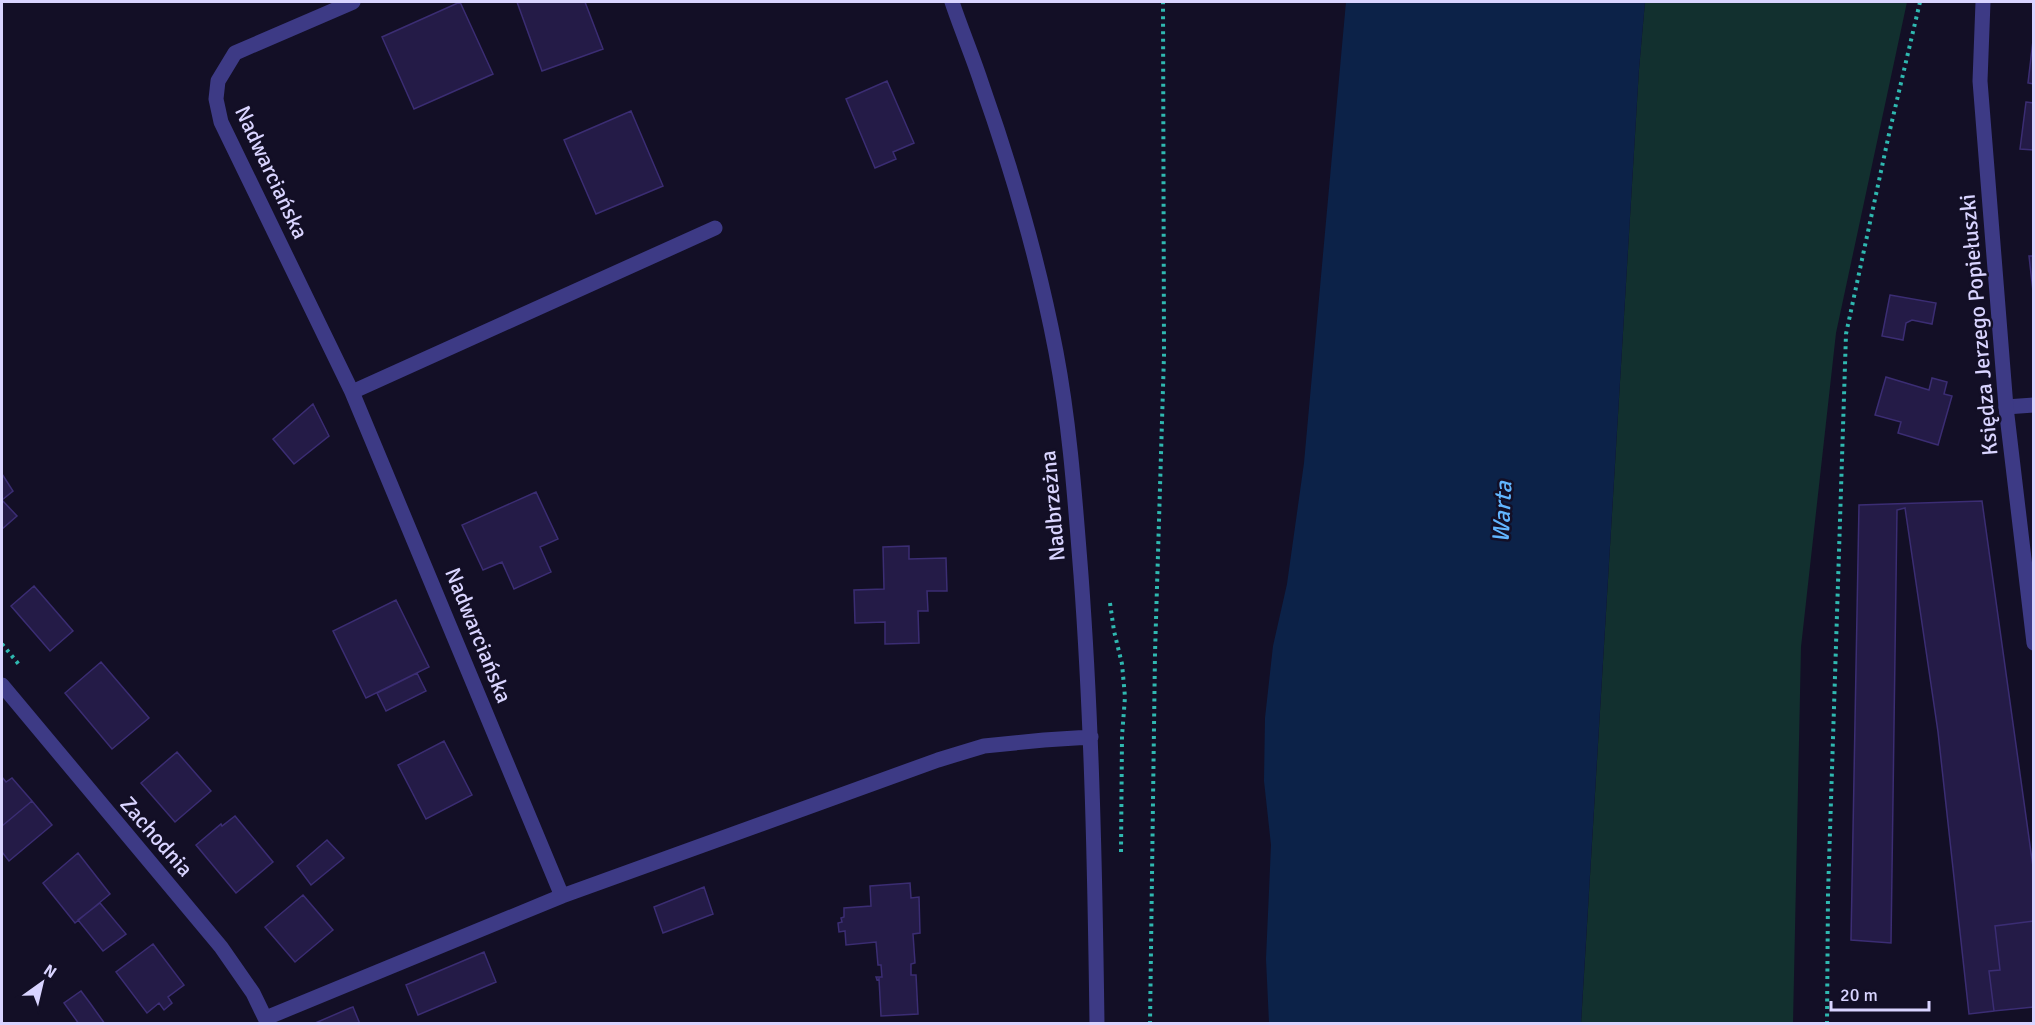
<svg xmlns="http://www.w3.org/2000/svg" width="2035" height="1025" viewBox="0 0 2035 1025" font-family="Signika,sans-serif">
<rect width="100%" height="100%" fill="#130f26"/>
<!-- green -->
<path fill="#12302f" d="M 1645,2 L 1907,2 L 1836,333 L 1801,647 L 1793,1023 L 1581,1024 L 1639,69 Z"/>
<!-- water -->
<path fill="#0c2248" d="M 1346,2 L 1645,2 L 1639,69 L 1581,1023 L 1269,1023 L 1266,959 L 1271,845 L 1264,781 L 1265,718 L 1273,646 L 1287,584 L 1304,463 Z"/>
<!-- building -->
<path fill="#241b47" stroke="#3b2d73" stroke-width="1.5" d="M 460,2 L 493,74 L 414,109 L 382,37 Z
M 517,2 L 585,2 L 603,49 L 542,71 Z
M 2034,32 L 2034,84 L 2028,83 Z
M 887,81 L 914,143 L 893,152 L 896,159 L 875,168 L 846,99 Z
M 2026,102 L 2034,103 L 2034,150 L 2020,149 Z
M 631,111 L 663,186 L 596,214 L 564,140 Z
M 2029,256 L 2034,256 L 2034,300 Z
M 1890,295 L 1936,303 L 1932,324 L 1912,320 L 1906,323 L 1903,340 L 1882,336 Z
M 1886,377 L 1929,390 L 1932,378 L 1947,382 L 1944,394 L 1952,396 L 1938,445 L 1898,433 L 1901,422 L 1875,415 Z
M 313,404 L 329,436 L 294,464 L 273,439 Z
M 2,474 L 13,491 L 2,500 L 17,516 L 2,529 Z
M 536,492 L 558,539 L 540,547 L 551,572 L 514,589 L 502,562 L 483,570 L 462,525 Z
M 1982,501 L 2034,874 L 2034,921 L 1995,926 L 2000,970 L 1989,971 L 1994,1011 L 1969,1014 L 1938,732 L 1905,508 L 1897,510 L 1891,943 L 1851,940 L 1859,505 Z
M 909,546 L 909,559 L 946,558 L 947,591 L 927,591 L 928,611 L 918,611 L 919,643 L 885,644 L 885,622 L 855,623 L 854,590 L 884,589 L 883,547 Z
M 34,586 L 73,631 L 50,651 L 11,606 Z
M 396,600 L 429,667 L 366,698 L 333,631 Z
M 101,662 L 149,718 L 112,749 L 65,693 Z
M 417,673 L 426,691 L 386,711 L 377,693 Z
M 444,741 L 472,795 L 426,819 L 398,765 Z
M 177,752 L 211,791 L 175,822 L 141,783 Z
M 2,777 L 6,782 L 12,778 L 32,801 L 2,826 Z
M 32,801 L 52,825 L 9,861 L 2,852 L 2,826 Z
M 235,816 L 273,862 L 236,893 L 196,845 L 221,824 L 222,826 Z
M 327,840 L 344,858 L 311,885 L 297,866 Z
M 78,853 L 110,894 L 75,923 L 43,883 Z
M 910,883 L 911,898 L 919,897 L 920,933 L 913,934 L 915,963 L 911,964 L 911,975 L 916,975 L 918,1014 L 881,1016 L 879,979 L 877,980 L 876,977 L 882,977 L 881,965 L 878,965 L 876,942 L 846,945 L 845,931 L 839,932 L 838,923 L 842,922 L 841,918 L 844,917 L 844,908 L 871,906 L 870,886 Z
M 704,887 L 713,914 L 663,933 L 654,907 Z
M 303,895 L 333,930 L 295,962 L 265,927 Z
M 100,903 L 126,934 L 103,951 L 78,920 Z
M 2034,921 L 2034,1007 L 1994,1011 L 1989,971 L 2000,970 L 1995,926 Z
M 153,944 L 184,985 L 168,997 L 172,1003 L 164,1010 L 159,1003 L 147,1013 L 116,972 Z
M 484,952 L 496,982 L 418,1015 L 406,985 Z
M 81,991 L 90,1003 L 105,1024 L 79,1024 L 64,1003 Z
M 353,1007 L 360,1024 L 313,1024 L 350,1008 Z"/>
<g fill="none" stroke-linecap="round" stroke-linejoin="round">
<!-- path -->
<path stroke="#2fb8b0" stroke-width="4" stroke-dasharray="3 4.5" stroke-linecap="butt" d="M 1110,603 L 1114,631 L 1122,664 L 1125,697 L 1122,736 L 1121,852
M 2,644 L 21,667
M 1150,1024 L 1155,653 L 1164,355 L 1163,2
M 1827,1024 L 1828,894 L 1846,334 L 1889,134 L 1920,2"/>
<!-- lane -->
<path stroke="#3d3a85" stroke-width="15" d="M 2006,407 L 2034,405"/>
<!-- street -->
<path stroke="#3d3a85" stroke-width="15" d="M 353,2 L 235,53 L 218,81 L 216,99 L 221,122 L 352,392 L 562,896
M 952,2 C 961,29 973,57 982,85 C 1012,170 1039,263 1056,352 C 1070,426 1075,500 1081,575 C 1092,724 1095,874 1097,1024
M 1983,2 L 1980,81 L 2006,407 L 2034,643
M 352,392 L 715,228
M 2,685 L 221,947 L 253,993 L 268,1024
M 266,1018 L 562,896 L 938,760 L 984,746 L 1044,740 L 1091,737"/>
</g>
<g text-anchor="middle" stroke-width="5" stroke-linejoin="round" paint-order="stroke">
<!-- street labels -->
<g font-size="22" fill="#d9d4ff" stroke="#130f26">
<text transform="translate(272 172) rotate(65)" y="8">Nadwarciańska</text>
<text transform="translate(1978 325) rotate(-95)" y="8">Księdza Jerzego Popiełuszki</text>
<text transform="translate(1052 506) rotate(-95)" y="8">Nadbrzeżna</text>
<text transform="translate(479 635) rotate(68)" y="8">Nadwarciańska</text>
<text transform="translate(157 836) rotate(49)" y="8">Zachodnia</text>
</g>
<!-- water labels -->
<g font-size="24" font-style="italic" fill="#62b6ff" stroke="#130f26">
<text transform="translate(1502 512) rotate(-87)" y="8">Warta</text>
</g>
</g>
<!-- border -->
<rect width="2035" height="1025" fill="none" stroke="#d9d4ff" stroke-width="6"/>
<!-- north arrow -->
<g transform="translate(42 983) rotate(34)" stroke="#130f26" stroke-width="4.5" paint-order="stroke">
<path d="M0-4.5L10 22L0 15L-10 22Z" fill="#d9d4ff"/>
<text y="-9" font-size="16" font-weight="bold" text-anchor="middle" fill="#d9d4ff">N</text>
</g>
<!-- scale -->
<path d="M1831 1001v9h98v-9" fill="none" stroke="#d9d4ff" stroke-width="3"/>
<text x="1840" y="1001" font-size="18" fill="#d9d4ff" stroke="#130f26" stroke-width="4.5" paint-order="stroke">20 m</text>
</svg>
